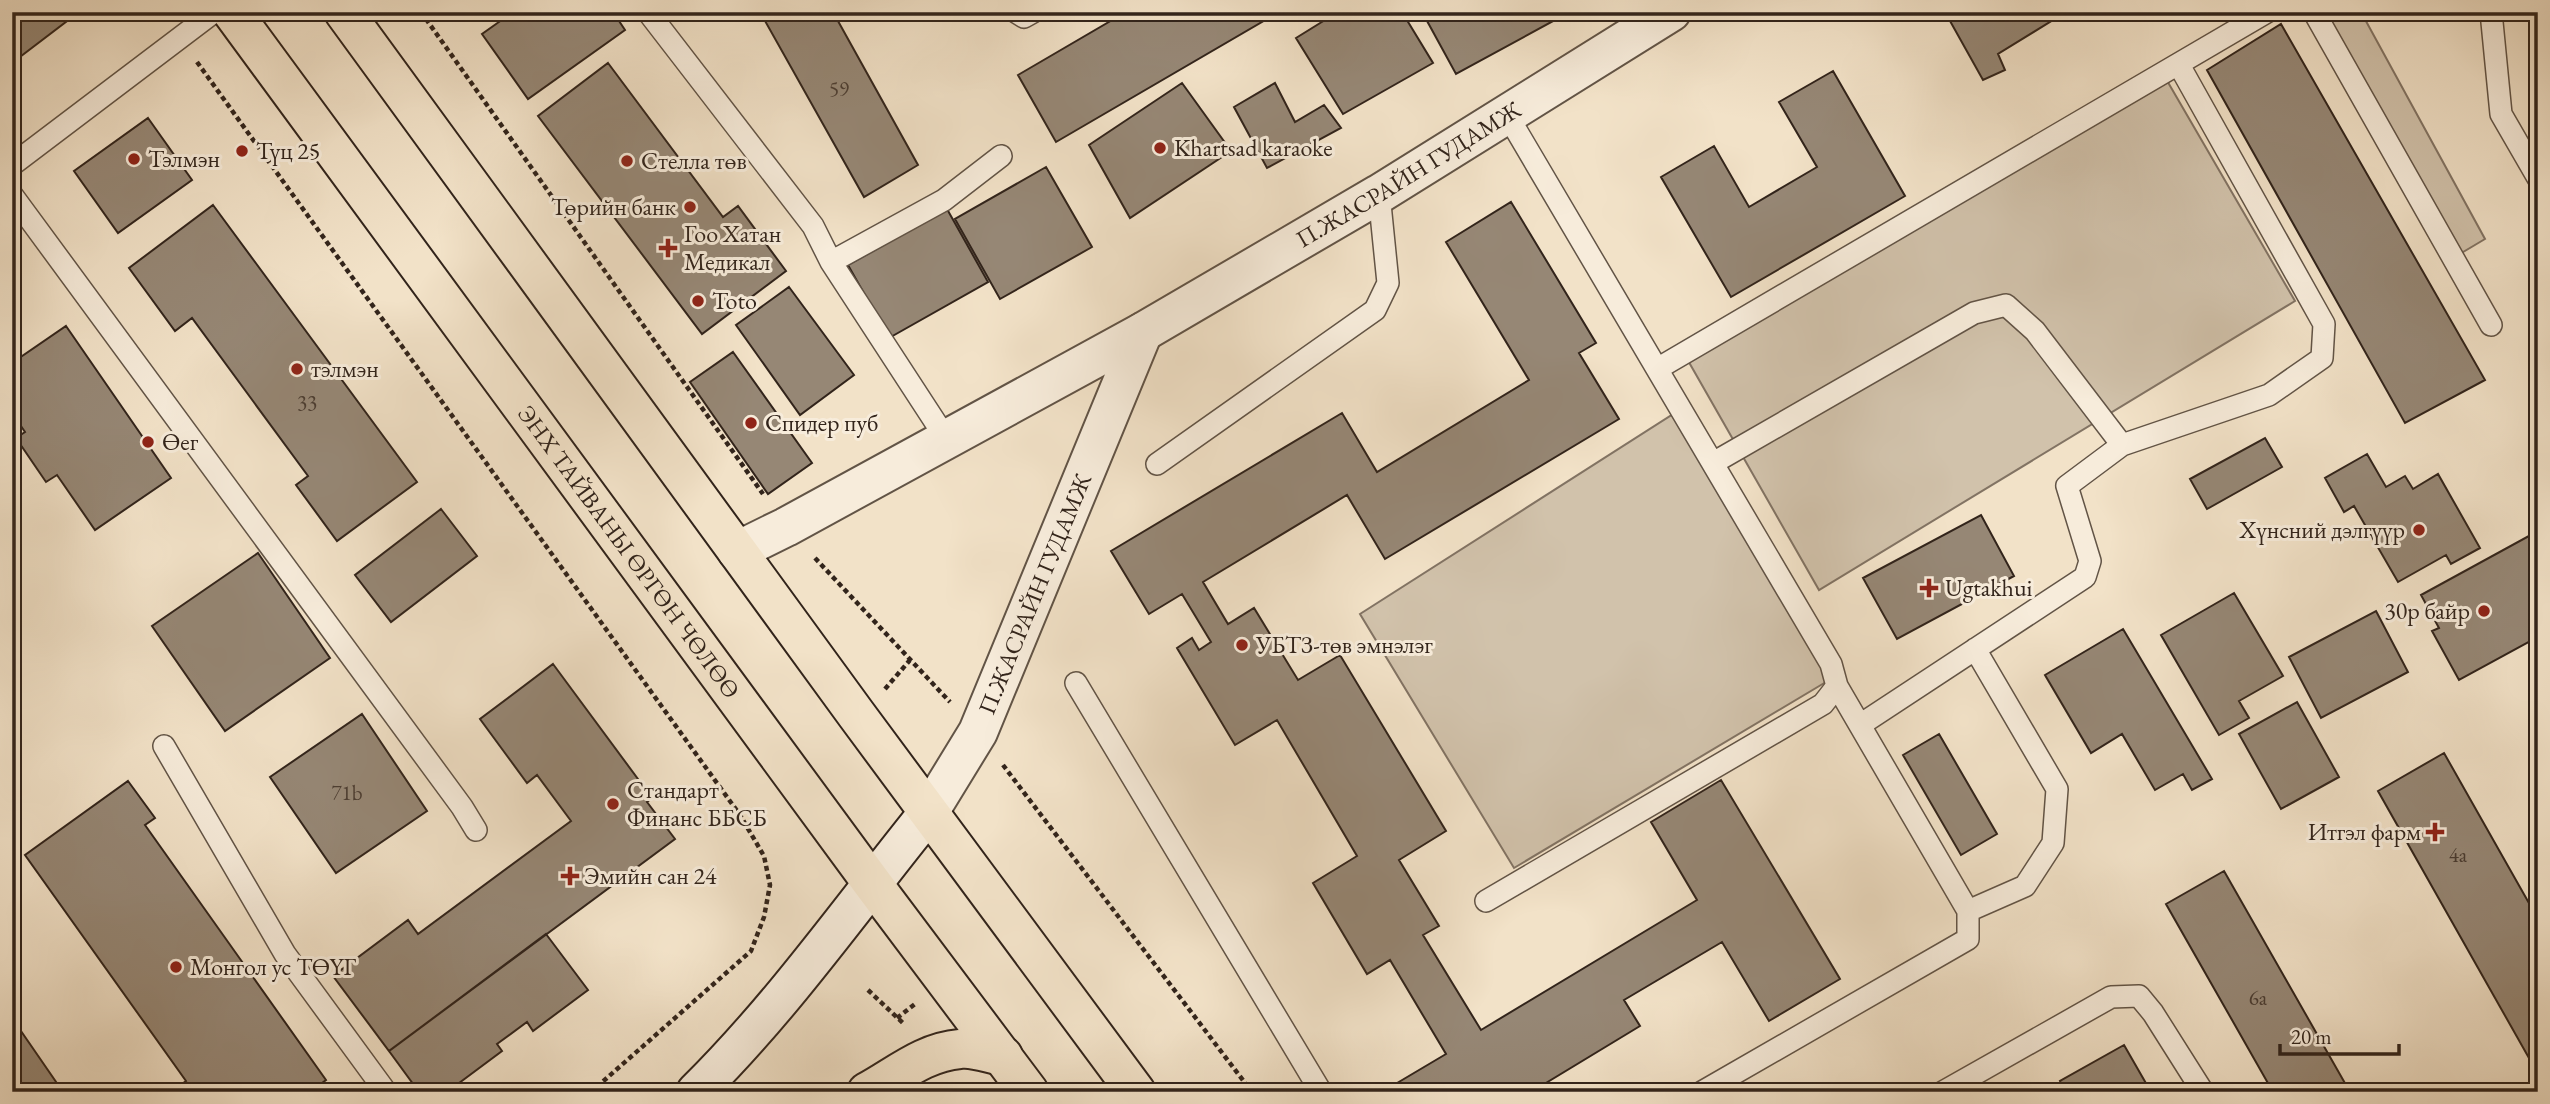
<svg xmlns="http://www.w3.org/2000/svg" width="2550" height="1104" viewBox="0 0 2550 1104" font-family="'EB Garamond',serif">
<rect width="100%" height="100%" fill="#f2e2c8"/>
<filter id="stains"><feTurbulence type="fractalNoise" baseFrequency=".00286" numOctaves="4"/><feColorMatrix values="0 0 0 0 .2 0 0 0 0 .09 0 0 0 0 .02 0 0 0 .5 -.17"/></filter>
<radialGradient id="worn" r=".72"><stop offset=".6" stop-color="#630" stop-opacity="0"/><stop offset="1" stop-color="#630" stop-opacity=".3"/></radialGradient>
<!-- green -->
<path fill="#d1c2ab" stroke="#827363" stroke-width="2" d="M 2329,12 L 2361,12 L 2485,239 L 2458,255 L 2321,17 Z
M 2162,72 L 2295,301 L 1819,590 L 1682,350 Z
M 1678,411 L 1836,676 L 1514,868 L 1360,614 Z"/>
<!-- building -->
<path fill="#968775" stroke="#32241b" stroke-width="2" d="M 12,12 L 66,12 L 71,18 L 12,63 Z
M 513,12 L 613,12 L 625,30 L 528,99 L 482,34 Z
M 760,12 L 833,12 L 918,165 L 864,197 Z
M 1126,12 L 1279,12 L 1056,142 L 1018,75 Z
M 1338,12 L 1402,12 L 1433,63 L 1343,114 L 1296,38 Z
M 1438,12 L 1565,12 L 1566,14 L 1456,74 L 1426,19 Z
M 1945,12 L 2066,12 L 1998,54 L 2005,70 L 1983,80 Z
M 2281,24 L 2485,380 L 2405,423 L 2207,70 Z
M 608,63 L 723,217 L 738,206 L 786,271 L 702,334 L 538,116 Z
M 1833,71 L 1905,196 L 1731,297 L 1661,177 L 1714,146 L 1749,207 L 1817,167 L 1779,102 Z
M 1182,83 L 1231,151 L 1130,218 L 1089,145 Z
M 1275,83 L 1295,122 L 1324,105 L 1341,128 L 1267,168 L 1234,107 Z
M 148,118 L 192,180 L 118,233 L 74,171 Z
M 1046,167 L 1092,247 L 1000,299 L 955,219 Z
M 1511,202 L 1596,343 L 1579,353 L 1619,419 L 1385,559 L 1347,495 L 1203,582 L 1228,624 L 1254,608 L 1298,680 L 1340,655 L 1446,831 L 1399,860 L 1439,926 L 1423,935 L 1481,1030 L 1697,900 L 1651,822 L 1721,780 L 1840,979 L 1769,1021 L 1722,942 L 1624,1000 L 1640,1026 L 1531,1092 L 1389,1092 L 1387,1089 L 1446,1054 L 1390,960 L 1367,974 L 1313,883 L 1357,856 L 1277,720 L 1235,745 L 1177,648 L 1192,638 L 1199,650 L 1211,642 L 1182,594 L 1149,614 L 1111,551 L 1342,413 L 1377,472 L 1529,380 L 1446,242 Z
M 213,205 L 417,482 L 337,541 L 296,485 L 308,476 L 192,318 L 175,331 L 129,268 Z
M 947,209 L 988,282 L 889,338 L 848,265 Z
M 789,287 L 854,375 L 800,415 L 736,325 Z
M 66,326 L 171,478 L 95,530 L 57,475 L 46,482 L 16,438 L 25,432 L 12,413 L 12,363 Z
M 733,352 L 812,463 L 768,494 L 690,382 Z
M 2265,438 L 2282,467 L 2207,509 L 2190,479 Z
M 2367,454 L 2386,487 L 2405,476 L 2413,489 L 2438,474 L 2480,548 L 2451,564 L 2446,555 L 2398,582 L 2354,506 L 2344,512 L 2325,478 Z
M 441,509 L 477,556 L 391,622 L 355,575 Z
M 1981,515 L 2014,576 L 1897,639 L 1863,578 Z
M 2538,531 L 2538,637 L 2459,680 L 2432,631 L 2439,628 L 2421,595 Z
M 258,553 L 330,658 L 225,731 L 152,626 Z
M 2234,593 L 2283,676 L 2239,701 L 2249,718 L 2219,735 L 2161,635 Z
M 2376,611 L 2408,672 L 2321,718 L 2289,657 Z
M 2123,629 L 2212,779 L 2192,790 L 2183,774 L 2155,790 L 2122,734 L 2091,753 L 2045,675 Z
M 553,664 L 652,798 L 647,802 L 675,839 L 389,1051 L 333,976 L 408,920 L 418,934 L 571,821 L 537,775 L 527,783 L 480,719 Z
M 2297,702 L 2339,777 L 2281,809 L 2239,734 Z
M 362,714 L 427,811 L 336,873 L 270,777 Z
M 1939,734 L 1997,834 L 1961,855 L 1903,755 Z
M 2444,753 L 2538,919 L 2538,1074 L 2378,791 Z
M 128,781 L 155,818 L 145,825 L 326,1080 L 310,1092 L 171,1092 L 186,1081 L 25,855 Z
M 2224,871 L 2350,1092 L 2273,1092 L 2166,904 Z
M 546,934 L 588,990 L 533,1031 L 527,1022 L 497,1044 L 502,1051 L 447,1092 L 419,1092 L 389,1051 Z
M 12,1018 L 63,1092 L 12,1092 Z
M 2124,1045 L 2151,1092 L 2065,1092 L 2060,1081 Z"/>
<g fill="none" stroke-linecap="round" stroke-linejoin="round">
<defs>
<path id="service" d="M 648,12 L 813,226 L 831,262 L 947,440
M 1016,12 L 1024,17 L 1033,12
M 2314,12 L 2491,325
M 2491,12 L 2501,114 L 2538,178
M 12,165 L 214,12
M 12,195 L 462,807 L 476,830
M 831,262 L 944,200 L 1001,156
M 1657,369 L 2267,12
M 1713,463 L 1974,313 L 2006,305 L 2035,331 L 2122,445
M 1157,464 L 1375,310 L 1388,283 L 1379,194
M 1076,683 L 1321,1092
M 1860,725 L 2085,577 L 2090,561 L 2067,486 L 2122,445 L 2269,395 L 2322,358 L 2324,324 L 2179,65
M 164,746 L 285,954 L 386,1092
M 1486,901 L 1823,704 L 1837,686 L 1831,664 L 1506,113
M 1968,911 L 2025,886 L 2053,843 L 2057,789 L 1975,649
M 1702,1092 L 1968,939 L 1968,911 L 1837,686
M 1943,1092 L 2111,997 L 2139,996 L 2153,1013 L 2203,1092"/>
<g id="tertiary">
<path id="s1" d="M 737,551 L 786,527 L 1143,332 L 1379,194 L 1671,12"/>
<path id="s2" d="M 929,812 L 978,732 L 1143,332"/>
</g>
<path id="secondary" d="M 696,1092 C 783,1006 852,907 929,812"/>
<g id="trunk">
<path id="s3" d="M 232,12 L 872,883 L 1029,1092"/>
<path d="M 344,12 L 856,714 L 1136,1092"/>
<path d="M 867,1092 C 898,1075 924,1052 960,1049 C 973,1047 990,1054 1003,1056"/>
</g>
</defs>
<!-- service casing -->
<use href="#service" stroke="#625446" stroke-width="24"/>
<!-- tertiary casing -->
<use href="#tertiary" stroke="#625446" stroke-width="42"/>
<!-- secondary casing -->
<use href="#secondary" stroke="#32241b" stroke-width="42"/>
<!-- trunk casing -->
<use href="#trunk" stroke="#32241b" stroke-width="42"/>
<!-- path -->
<path stroke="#32241b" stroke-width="4.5" stroke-dasharray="5 3.5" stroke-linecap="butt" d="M 421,12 L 763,494
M 197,62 L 740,815 L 764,856 L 770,885 L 764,917 L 751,951 L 591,1092
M 815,558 L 950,702
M 885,689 L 910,660
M 1003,765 L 1252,1092
M 868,990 L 904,1024
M 897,1018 L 915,1004"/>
<!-- service -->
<use href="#service" stroke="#f7ecdb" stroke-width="21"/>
<!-- tertiary -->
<use href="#tertiary" stroke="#f7ecdb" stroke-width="38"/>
<!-- secondary -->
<use href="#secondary" stroke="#f7ecdb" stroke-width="38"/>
<!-- trunk -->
<use href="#trunk" stroke="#f2e2c8" stroke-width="38"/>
</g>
<!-- markers -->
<g fill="#8f2418" stroke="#f7ecdb" stroke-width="2.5">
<circle cx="1160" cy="148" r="7"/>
<circle cx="242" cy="151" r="7"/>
<circle cx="134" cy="159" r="7"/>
<circle cx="627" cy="161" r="7"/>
<circle cx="690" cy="207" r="7"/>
<path d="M664.5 237.5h7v7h7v7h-7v7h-7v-7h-7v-7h7z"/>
<circle cx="698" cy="301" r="7"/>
<circle cx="297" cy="369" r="7"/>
<circle cx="751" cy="423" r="7"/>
<circle cx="148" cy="442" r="7"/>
<circle cx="2419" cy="530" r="7"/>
<path d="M1925.5 577.5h7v7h7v7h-7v7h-7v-7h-7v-7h7z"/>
<circle cx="2484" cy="611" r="7"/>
<circle cx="1242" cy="645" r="7"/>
<circle cx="613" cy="804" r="7"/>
<path d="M2431.5 821.5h7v7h7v7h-7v7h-7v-7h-7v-7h7z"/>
<path d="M566.5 865.5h7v7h7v7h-7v7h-7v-7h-7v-7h7z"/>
<circle cx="176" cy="967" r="7"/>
</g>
<g text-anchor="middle" stroke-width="6" stroke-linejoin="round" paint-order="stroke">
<!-- number labels -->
<g font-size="21" fill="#4b3d32">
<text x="839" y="96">59</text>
<text x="307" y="410">33</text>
<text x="347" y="800">71b</text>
<text x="2458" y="862">4а</text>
<text x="2258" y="1005">6а</text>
</g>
<!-- poi labels -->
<g font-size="24" fill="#32241b" stroke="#f7ecdb" text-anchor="start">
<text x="1174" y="156">Khartsad karaoke</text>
<text x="256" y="159">Түц 25</text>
<text x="148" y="167">Тэлмэн</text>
<text x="641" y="169">Стелла төв</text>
<text x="676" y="215" text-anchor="end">Төрийн банк</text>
<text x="684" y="242">Гоо Хатан<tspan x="684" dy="28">Медикал</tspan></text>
<text x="712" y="309">Toto</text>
<text x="311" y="377">тэлмэн</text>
<text x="765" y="431">Спидер пуб</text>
<text x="162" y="450">Өег</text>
<text x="2405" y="538" text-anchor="end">Хүнсний дэлгүүр</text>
<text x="1945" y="596">Ugtakhui</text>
<text x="2470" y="619" text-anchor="end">30р байр</text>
<text x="1256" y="653">УБТЗ-төв эмнэлэг</text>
<text x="627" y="798">Стандарт<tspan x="627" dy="28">Финанс ББСБ</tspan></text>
<text x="2421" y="840" text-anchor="end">Итгэл фарм</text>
<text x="584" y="884">Эмийн сан 24</text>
<text x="190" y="975">Монгол ус ТӨҮГ</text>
</g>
<!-- street labels -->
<g font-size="24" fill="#32241b" stroke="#f7ecdb">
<text dy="8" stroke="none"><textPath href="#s1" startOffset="770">П.ЖАСРАЙН ГУДАМЖ</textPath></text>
<text dy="8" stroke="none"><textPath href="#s3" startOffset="670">ЭНХ ТАЙВАНЫ ӨРГӨН ЧӨЛӨӨ</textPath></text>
<text dy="8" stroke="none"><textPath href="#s2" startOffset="243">П.ЖАСРАЙН ГУДАМЖ</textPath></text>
</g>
</g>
<!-- margin -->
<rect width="2550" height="1104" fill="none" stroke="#f2e2c8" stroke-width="42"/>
<rect x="14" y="14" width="2522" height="1076" fill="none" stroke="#32241b" stroke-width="3.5"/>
<rect x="21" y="21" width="2508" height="1062" fill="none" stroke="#32241b" stroke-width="2"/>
<!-- scale -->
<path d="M2280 1044v10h119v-10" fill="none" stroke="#32241b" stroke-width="3.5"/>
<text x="2291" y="1044" font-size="21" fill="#32241b" stroke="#f7ecdb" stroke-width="5" paint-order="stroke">20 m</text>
<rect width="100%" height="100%" filter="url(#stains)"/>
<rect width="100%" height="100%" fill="url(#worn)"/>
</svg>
